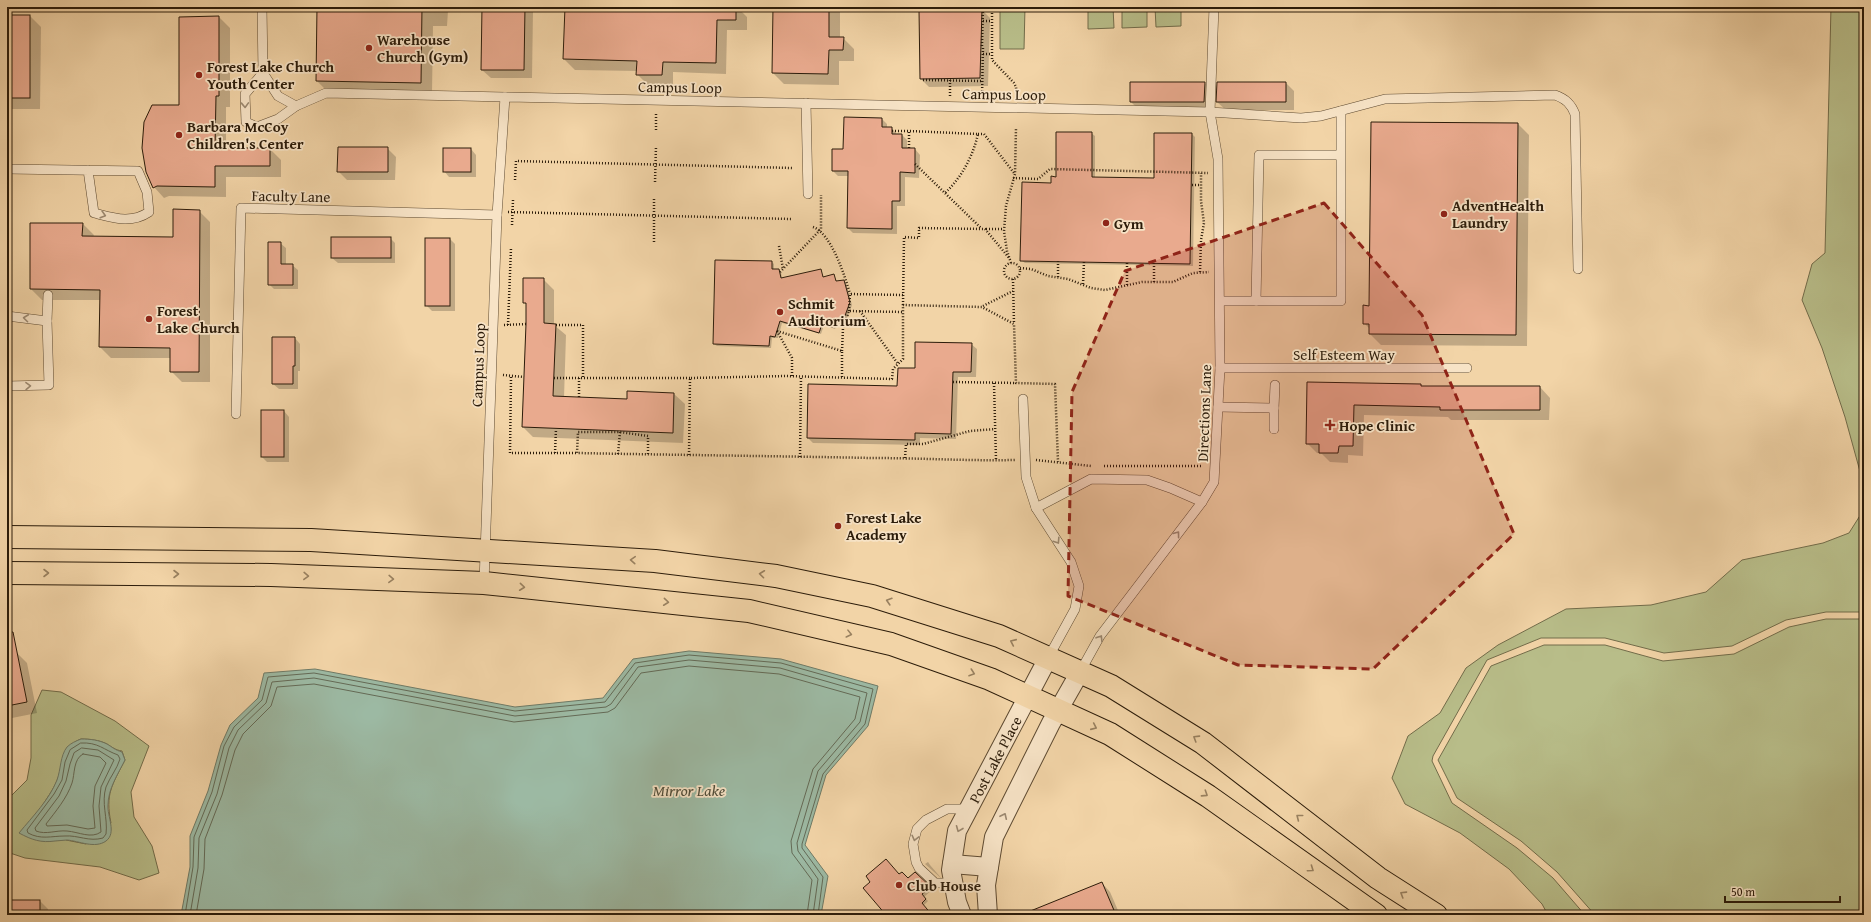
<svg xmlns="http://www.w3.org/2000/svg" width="1871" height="922" viewBox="0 0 1871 922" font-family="'Gentium Book Plus',serif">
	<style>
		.green { fill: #b8bd89; stroke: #726c4a; fill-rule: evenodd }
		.water { fill: #9cb9a3; stroke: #6f7a66 }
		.shadow { fill: #0003 }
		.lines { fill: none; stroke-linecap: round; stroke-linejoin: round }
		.shore { stroke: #646a56; stroke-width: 1 }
		.building { fill: #e9aa8e; stroke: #2c1c0a }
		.service-casing { stroke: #5e4a31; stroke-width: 10 }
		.minor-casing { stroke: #5e4a31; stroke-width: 20 }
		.primary-casing { stroke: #2c1c0a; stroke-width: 24 }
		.path { stroke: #2c1c0a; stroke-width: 2.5; stroke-dasharray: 1 2; stroke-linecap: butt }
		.service { stroke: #f7e3c6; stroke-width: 9 }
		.minor { stroke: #f7e3c6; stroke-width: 18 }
		.primary { stroke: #f2d4a7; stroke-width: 22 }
		.oneway { stroke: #9c8971 }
		.oneway2 { stroke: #998160 }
		.marked { fill: #8f2418; fill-opacity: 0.2; stroke: #8f2418; stroke-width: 3; stroke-dasharray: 8 5; stroke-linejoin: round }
		.poi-dot { fill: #8f2418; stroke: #f7e3c6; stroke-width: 1.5 }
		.labels { text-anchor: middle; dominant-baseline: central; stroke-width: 3.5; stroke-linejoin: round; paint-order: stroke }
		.poi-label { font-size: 15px; font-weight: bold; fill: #2c1c0a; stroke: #f7e3c6; text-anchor: start }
		.street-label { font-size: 15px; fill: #2c1c0a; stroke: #f7e3c6 }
		.water-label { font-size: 16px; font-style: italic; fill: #4e4b38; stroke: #f7e3c6 }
	</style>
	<rect width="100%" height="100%" fill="#f2d4a7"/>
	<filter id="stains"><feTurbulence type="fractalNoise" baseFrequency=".005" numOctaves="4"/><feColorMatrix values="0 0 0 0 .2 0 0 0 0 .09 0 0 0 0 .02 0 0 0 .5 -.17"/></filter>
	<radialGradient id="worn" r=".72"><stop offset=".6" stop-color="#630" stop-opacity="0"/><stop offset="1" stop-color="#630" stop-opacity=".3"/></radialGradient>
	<g class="green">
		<polygon points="1000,7 1025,7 1024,49 1000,49"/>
		<polygon points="1088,7 1113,7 1114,28 1088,29"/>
		<polygon points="1122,7 1147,7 1147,27 1122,28"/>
		<polygon points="1155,7 1181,7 1181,26 1156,27"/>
		<polygon points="1831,7 1864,7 1864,612 1826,612 1786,620 1732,646 1664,653 1605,638 1541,638 1487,660 1433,756 1432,761 1452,803 1517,848 1553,878 1585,915 1548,915 1542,904 1509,869 1460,833 1405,804 1392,778 1408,736 1440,713 1466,668 1498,645 1566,609 1651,605 1706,592 1742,560 1823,543 1849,533 1861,514 1861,475 1845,417 1822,348 1802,300 1812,264 1825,253"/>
		<polygon points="1826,619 1864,619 1864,915 1595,915 1557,872 1521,841 1457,798 1438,760 1491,666 1544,645 1605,645 1663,661 1734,654 1789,627"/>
		<path d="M42,690L61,692L115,721L149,746L131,792L134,817L152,846L159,873L139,880L100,867L25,858L7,852V800L27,780L31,758V715ZM81,739C90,739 99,740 107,744C112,747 115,750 122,751L125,760C112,785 105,794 111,823L86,844L66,840L44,803C49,795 55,787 58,778C63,763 64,745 81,739Z"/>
	</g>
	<g class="water">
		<polygon points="689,651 781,659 878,686 868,726 826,775 805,845 828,876 821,915 181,915 190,867 190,836 208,791 221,745 230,725 258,698 264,673 315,669 515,707 603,698 633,659"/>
		<path d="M81,739C90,739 99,740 107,744C112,747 115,750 122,752L125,760C118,774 108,789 108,805C107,816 117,833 106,841C95,849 79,841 67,840C63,840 59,841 55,841C41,843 32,840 19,833C33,816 49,800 57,780C61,769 60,756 67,747C71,743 76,741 81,739Z"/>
	</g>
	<g class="shadow">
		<polygon points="318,7 443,7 448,11 447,26 433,26 432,93 328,92 317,81"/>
		<polygon points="483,7 528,7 533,11 532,78 491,78 482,70"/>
		<polygon points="566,7 737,7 747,17 747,30 727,30 726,74 673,72 673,86 648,85 637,74 638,71 575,70 564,59"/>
		<polygon points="774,7 840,7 840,38 843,38 854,49 854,61 839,61 839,85 784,84 773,73"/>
		<polygon points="982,10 990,18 988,86 929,87 921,79"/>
		<polygon points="7,16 30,16 41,27 40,109 7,109"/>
		<polygon points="219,17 230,28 230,107 226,107 226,149 270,149 281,160 281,177 226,177 226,197 169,196 164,198 154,187 180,106"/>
		<polygon points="1205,83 1213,92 1212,110 1139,110 1131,102"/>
		<polygon points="1286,83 1294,91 1294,110 1226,110 1217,102"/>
		<polygon points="882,119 887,124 887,128 892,128 897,135 902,135 907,140 907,149 915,149 920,155 919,178 905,177 905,206 897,206 897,234 853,233 848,228 848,176 838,176 833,171 844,150"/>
		<polygon points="1518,124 1529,135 1527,346 1381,345 1370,334 1370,329 1364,323"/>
		<polygon points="1091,133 1095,136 1095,178 1155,179 1155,134 1192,134 1195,137 1193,266 1025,263 1021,260 1052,184"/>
		<polygon points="387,148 396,157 395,180 347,180 338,171"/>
		<polygon points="471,149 476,155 476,177 449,177 444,171"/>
		<polygon points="199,211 210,222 210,382 182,382 171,371 171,358 111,358 100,347 100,300 42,300 31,289 83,224 94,235 93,237 174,238"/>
		<polygon points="390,238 395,243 395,263 338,263 332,258"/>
		<polygon points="450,239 455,244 455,311 432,311 426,305"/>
		<polygon points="280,243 286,248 286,265 292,265 298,270 298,289 274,289 269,284"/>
		<polygon points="772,262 774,264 774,270 779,270 781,272 782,279 820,270 824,278 834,275 837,282 844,281 846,283 852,305 845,325 838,323 835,329 824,325 821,334 782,323 778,338 772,338 771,348 717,346 714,344"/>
		<polygon points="543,279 554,290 554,325 566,335 564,398 628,400 628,392 674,394 685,404 683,443 533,437 523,427 527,305 524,302"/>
		<polygon points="295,338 300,344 300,371 298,371 298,389 279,389 273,384"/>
		<polygon points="971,344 977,349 976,377 958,377 956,439 920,438 920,445 813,443 808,438 898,387 916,369"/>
		<polygon points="1308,383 1421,385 1423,387 1540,387 1550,398 1549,420 1451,420 1448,417 1364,415 1363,456 1348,455 1348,463 1330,462 1322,454 1317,453 1307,443"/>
		<polygon points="284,411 289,417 289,462 267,462 262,457"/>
		<polygon points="16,652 27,663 37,713 7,719 7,654"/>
		<polygon points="928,862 930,865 942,879 925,864"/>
		<polygon points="915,874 932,890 924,897 928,901 923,906 931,915 888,915 900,875 908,879"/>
		<polygon points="1102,883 1110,892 1120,915 1024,915"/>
		<polygon points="7,901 40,901 48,909 48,915 7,915"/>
	</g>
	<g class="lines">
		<g class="shore">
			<path d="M81,743C98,742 104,750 118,755L120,759C117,769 110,777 106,787C101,803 108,818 106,834L103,838C89,842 78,835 65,836C51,836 41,840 28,833L27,830L54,794L62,780L65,762L70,750Z"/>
			<path d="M82,748L98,750L114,760L101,787L99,806L101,832C91,839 79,832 67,831C56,830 46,835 36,831L35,828L59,796L66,781L70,764L74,753Z"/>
			<path d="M83,754L100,757L106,763L95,786L93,806L95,828L88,829L67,825L47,826L46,824C56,811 67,798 72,783C75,774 73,759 83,754Z"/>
			<polyline points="185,915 193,867 194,837 212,792 224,746 234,727 262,700 268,677 314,673 515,711 605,702 635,663 689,655 781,663 873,689 865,724 823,774 802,844 802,848 823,877 818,915"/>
			<polyline points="190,915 198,868 199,838 217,794 229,748 238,730 266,703 272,682 314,678 515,716 606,707 611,704 638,667 689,660 780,668 867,693 860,722 818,771 797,843 798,851 818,879 813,915"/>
			<polyline points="196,915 204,869 205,839 222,795 235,750 243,734 271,706 277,687 314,684 514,722 608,712 615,708 641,673 689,666 779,674 860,697 855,719 813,769 791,841 792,853 812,880 807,915"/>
		</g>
	</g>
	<g class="building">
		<polygon points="317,7 422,7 421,83 316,81"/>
		<polygon points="482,7 525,7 524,70 481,70"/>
		<polygon points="565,7 736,7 736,20 717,20 716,63 663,62 662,75 636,75 637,61 563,59"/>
		<polygon points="773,7 829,7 829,37 844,37 843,50 829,50 828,74 772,73"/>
		<polygon points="982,9 980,78 920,79 919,10"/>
		<rect x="7" y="15" width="23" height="83"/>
		<polygon points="219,16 219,96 216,96 215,148 270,148 270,166 215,166 215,187 157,186 153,188 146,172 142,148 144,122 152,105 179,105 179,17"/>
		<polygon points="1130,82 1205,82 1204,102 1130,102"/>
		<polygon points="1217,82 1286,82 1286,102 1216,102"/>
		<polygon points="844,117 882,118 882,127 892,127 892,134 902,134 902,148 915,148 915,173 900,172 900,201 892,201 892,229 847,228 848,171 832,171 832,149 843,149"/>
		<polygon points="1371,122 1518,123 1516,335 1369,334 1369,324 1363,324 1363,305 1369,306"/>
		<polygon points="1056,132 1092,132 1092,177 1154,178 1154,133 1192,133 1190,264 1020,261 1022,182 1051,183 1051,176 1056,177"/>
		<polygon points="338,147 388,147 388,172 337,172"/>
		<rect x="443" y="148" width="28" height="24"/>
		<polygon points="173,209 200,210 199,372 170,372 170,348 99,347 100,290 30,289 30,223 83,223 82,236 173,237"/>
		<rect x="331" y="237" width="60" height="21"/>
		<rect x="425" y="238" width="25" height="68"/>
		<polygon points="268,242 281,242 281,264 293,264 293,285 268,285"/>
		<polygon points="715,260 772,261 772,269 779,269 781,278 821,269 823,277 834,274 836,281 844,280 850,302 842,324 835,321 833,327 822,324 819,333 780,321 775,337 770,336 769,346 713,344"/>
		<polygon points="523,278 544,278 544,323 556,324 553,396 627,399 627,391 674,393 673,433 522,427 526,324 526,303 523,303"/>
		<polygon points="272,337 295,337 295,366 293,366 293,384 272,384"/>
		<polygon points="915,342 972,343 971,372 953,372 951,434 915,433 915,440 807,438 808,384 897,386 898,368 915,368"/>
		<polygon points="1307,382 1421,384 1421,386 1540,386 1540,410 1440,410 1440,407 1354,405 1353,446 1339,446 1338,453 1319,453 1319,444 1306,444"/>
		<rect x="261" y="410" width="23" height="47"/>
		<polygon points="7,632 13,632 27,702 7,706"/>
		<polygon points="886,859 899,874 902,872 908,878 915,872 931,887 922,894 926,899 922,903 932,915 886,915 863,888 870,882 866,876"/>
		<polygon points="1102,882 1116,915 1023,915 1023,914"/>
		<rect x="7" y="900" width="33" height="15"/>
	</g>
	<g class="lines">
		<defs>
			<g id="service">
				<polyline points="262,7 263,73 278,96 296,106"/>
				<polyline points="263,73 245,94 246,122 257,127 278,119 296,106 326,93 505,97"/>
				<polyline points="806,103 808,194"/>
				<path d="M7,169L138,171L147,192L149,212C131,224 114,218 94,213L88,170"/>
				<polyline points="1220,301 1341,301 1341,111"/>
				<polyline points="1256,301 1259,155 1340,155"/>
				<polyline points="7,316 47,321 48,295"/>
				<polyline points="1220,368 1467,368"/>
				<polyline points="7,386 49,385 47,321"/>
				<polyline points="1023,399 1026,477 1036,508 1071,562 1079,586 1075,609 1048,658"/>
				<polyline points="1218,407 1274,408 1275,385"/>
				<polyline points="1274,408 1274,429"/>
				<polyline points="236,414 241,208 497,215"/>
				<polyline points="1036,508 1091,479 1147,480 1170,488 1202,502"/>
				<path d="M484,583L497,215L505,97L1210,112L1301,118L1321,116L1385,99L1555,95C1566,99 1571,104 1575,114L1578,269"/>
				<polyline points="1080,672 1100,636 1202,502 1214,482 1220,368 1218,159 1210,112 1214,7"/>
				<polyline points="953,883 935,883 919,868 916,862 913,844 917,829 926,820 947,809 968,809"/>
			</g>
			<g id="minor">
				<polyline points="952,864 989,867"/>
				<path id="s1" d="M962,915L957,902L951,870L957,831L1048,658"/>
				<polyline points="988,915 986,885 994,837 1051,723 1080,672"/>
			</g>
			<g id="primary">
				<polyline points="7,537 311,540 655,561 776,576 872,596 999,636 1111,686 1203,743 1378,878 1436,915"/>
				<polyline points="7,573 271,575 484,583 749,611 891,644 990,679 1110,734 1208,796 1376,915"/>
			</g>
		</defs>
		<use href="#service" class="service-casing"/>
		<use href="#minor" class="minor-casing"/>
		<use href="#primary" class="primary-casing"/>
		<g class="path">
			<polyline points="992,7 992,60 1014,83 1016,87 1017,97"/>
			<polyline points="949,9 949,7"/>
			<polyline points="983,21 992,21"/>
			<polyline points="982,46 983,7"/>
			<polyline points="983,54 991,54"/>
			<polyline points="923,80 982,81"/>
			<polyline points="950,96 950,80"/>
			<polyline points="982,97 983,46"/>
			<polyline points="656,130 656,112"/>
			<polyline points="892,131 909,131"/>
			<polyline points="978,134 984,134 1014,173"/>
			<path d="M909,148V131L978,134C973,156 962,177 945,193"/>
			<polyline points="915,164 981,228"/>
			<polyline points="1013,178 1038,179 1050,169 1208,173"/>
			<polyline points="515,180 516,161 792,168"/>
			<polyline points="655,182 656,146"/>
			<polyline points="1192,185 1201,185"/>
			<polyline points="508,212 791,219"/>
			<polyline points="512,225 513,200"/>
			<path d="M813,227C831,233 845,276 850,294"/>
			<polyline points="986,229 1004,229"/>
			<polyline points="654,242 654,197"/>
			<polyline points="779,246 783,269"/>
			<polyline points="1058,261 1058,278"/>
			<polyline points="1011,263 1007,251 1004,231 1006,206 1015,174 1016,128"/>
			<polyline points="1127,263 1127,285"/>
			<circle cx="1012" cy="271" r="8"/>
			<polyline points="1020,268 1031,269 1048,276 1068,279 1091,288 1105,290 1142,282 1173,282 1193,273 1209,272"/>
			<polyline points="780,272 821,229 821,195"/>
			<polyline points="1200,272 1201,240 1204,223 1201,201 1201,173"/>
			<polyline points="1013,279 1014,324"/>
			<polyline points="1154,282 1154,263"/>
			<polyline points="1083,284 1084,262"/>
			<polyline points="903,305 904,237 919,238 919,228 985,229 1010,259"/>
			<polyline points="983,306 1013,291"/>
			<polyline points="849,311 850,294 903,295"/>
			<polyline points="860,311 898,364"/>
			<polyline points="504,325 526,324"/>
			<polyline points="508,325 511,248"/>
			<polyline points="556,325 583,325 583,378"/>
			<polyline points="777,331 842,351 842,377"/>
			<polyline points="777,331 792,358 792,376"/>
			<polyline points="842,351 843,328 849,311 903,312"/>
			<polyline points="503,375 524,377"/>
			<polyline points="511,377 510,453 577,453"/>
			<polyline points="554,378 690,378"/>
			<polyline points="579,378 579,397"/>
			<polyline points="953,382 1016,383"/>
			<polyline points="994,383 996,460"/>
			<polyline points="555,453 556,429"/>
			<polyline points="618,454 620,432"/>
			<path d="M648,454V436L620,432H578L577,453C676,455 774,456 872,458C920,458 967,461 1015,460"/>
			<polyline points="689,455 690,378 785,376 892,379 893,369 903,359 903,305 982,307 1014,324 1016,383 1055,384 1058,462"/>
			<polyline points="800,457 801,376"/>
			<polyline points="905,458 906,444 923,444 970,431 995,429"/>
			<polyline points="1036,460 1091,466"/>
			<polyline points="1104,466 1203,466"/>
		</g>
		<use href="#service" class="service"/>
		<use href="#minor" class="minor"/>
		<use href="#primary" class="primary"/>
	</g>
	<defs><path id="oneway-chevron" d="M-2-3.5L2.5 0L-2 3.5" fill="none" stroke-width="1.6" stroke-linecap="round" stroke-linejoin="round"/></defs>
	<g class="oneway">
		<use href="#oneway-chevron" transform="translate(245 105) rotate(88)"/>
		<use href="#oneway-chevron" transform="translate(103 215) rotate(16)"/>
		<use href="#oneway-chevron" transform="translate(26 318) rotate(-173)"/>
		<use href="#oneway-chevron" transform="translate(28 386) rotate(-1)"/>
		<use href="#oneway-chevron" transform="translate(1177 534) rotate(-53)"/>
		<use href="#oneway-chevron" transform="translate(1057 541) rotate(57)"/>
		<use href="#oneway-chevron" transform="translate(1100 638) rotate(-58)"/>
		<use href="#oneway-chevron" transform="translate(1004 816) rotate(-65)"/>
		<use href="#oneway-chevron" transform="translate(959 829) rotate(112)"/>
		<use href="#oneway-chevron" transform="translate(915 838) rotate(104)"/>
	</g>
	<g class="oneway2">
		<use href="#oneway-chevron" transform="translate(633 560) rotate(-176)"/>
		<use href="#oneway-chevron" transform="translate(46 573)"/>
		<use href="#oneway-chevron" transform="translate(176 574)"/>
		<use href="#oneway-chevron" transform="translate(762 574) rotate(-173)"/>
		<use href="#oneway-chevron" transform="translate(306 576) rotate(2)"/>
		<use href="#oneway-chevron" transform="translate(391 579) rotate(2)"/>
		<use href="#oneway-chevron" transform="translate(522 587) rotate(6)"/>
		<use href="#oneway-chevron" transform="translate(889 601) rotate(-163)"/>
		<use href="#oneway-chevron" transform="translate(666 602) rotate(6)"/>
		<use href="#oneway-chevron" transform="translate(849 634) rotate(14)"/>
		<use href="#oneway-chevron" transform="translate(1013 642) rotate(-156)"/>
		<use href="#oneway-chevron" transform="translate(972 673) rotate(19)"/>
		<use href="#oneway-chevron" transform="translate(1094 727) rotate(24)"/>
		<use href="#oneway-chevron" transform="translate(1196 738) rotate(-148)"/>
		<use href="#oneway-chevron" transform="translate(1205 794) rotate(33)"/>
		<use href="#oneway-chevron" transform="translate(1299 817) rotate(-142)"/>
		<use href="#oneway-chevron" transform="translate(1311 869) rotate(35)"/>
		<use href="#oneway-chevron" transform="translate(1403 894) rotate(-148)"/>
	</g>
	<path class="marked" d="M1324,203L1422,315L1514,534L1373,669L1238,665L1068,596L1072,392L1125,271Z"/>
	<g class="poi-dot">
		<circle cx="369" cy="48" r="4"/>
		<circle cx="199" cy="75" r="4"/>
		<circle cx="179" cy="135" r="4"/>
		<circle cx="1444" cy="214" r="4"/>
		<circle cx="1106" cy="223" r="4"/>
		<circle cx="780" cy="312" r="4"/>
		<circle cx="149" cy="319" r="4"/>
		<path d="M1328 419h4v4h4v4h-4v4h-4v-4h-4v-4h4z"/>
		<circle cx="838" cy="526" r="4"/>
		<circle cx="899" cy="885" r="4"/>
	</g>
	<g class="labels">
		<g class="poi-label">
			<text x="377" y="39">Warehouse<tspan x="377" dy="17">Church (Gym)</tspan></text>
			<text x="207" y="66">Forest Lake Church<tspan x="207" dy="17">Youth Center</tspan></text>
			<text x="187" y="126">Barbara McCoy<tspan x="187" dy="17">Children's Center</tspan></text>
			<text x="1452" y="205">AdventHealth<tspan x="1452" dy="17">Laundry</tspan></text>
			<text x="1114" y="223">Gym</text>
			<text x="788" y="303">Schmit<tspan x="788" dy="17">Auditorium</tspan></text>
			<text x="157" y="310">Forest<tspan x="157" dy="17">Lake Church</tspan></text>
			<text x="1339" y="425">Hope Clinic</text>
			<text x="846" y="517">Forest Lake<tspan x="846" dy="17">Academy</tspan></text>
			<text x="907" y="885">Club House</text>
		</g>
		<g class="street-label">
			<text transform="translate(680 87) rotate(1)">Campus Loop</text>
			<text transform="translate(1004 94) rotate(1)">Campus Loop</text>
			<text transform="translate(291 196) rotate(1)">Faculty Lane</text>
			<text x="1344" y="354">Self Esteem Way</text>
			<text transform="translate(478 365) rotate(-88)">Campus Loop</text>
			<text transform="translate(1204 413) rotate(-88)">Directions Lane</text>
			<text stroke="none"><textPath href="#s1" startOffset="167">Post Lake Place</textPath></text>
		</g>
		<g class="water-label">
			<text x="689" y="790">Mirror Lake</text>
		</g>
	</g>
	<rect width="1871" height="922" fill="none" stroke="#f2d4a7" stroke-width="24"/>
	<rect x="8" y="8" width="1855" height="906" fill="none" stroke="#2c1c0a" stroke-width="2"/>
	<rect x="12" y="12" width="1847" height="898" fill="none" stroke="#2c1c0a"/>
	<path d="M1725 896v6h115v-6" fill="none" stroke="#2c1c0a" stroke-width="2"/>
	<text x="1731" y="896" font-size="12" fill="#2c1c0a" stroke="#f7e3c6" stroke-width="3" paint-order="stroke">50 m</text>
	<rect width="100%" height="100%" filter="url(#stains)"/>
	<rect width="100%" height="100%" fill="url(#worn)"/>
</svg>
